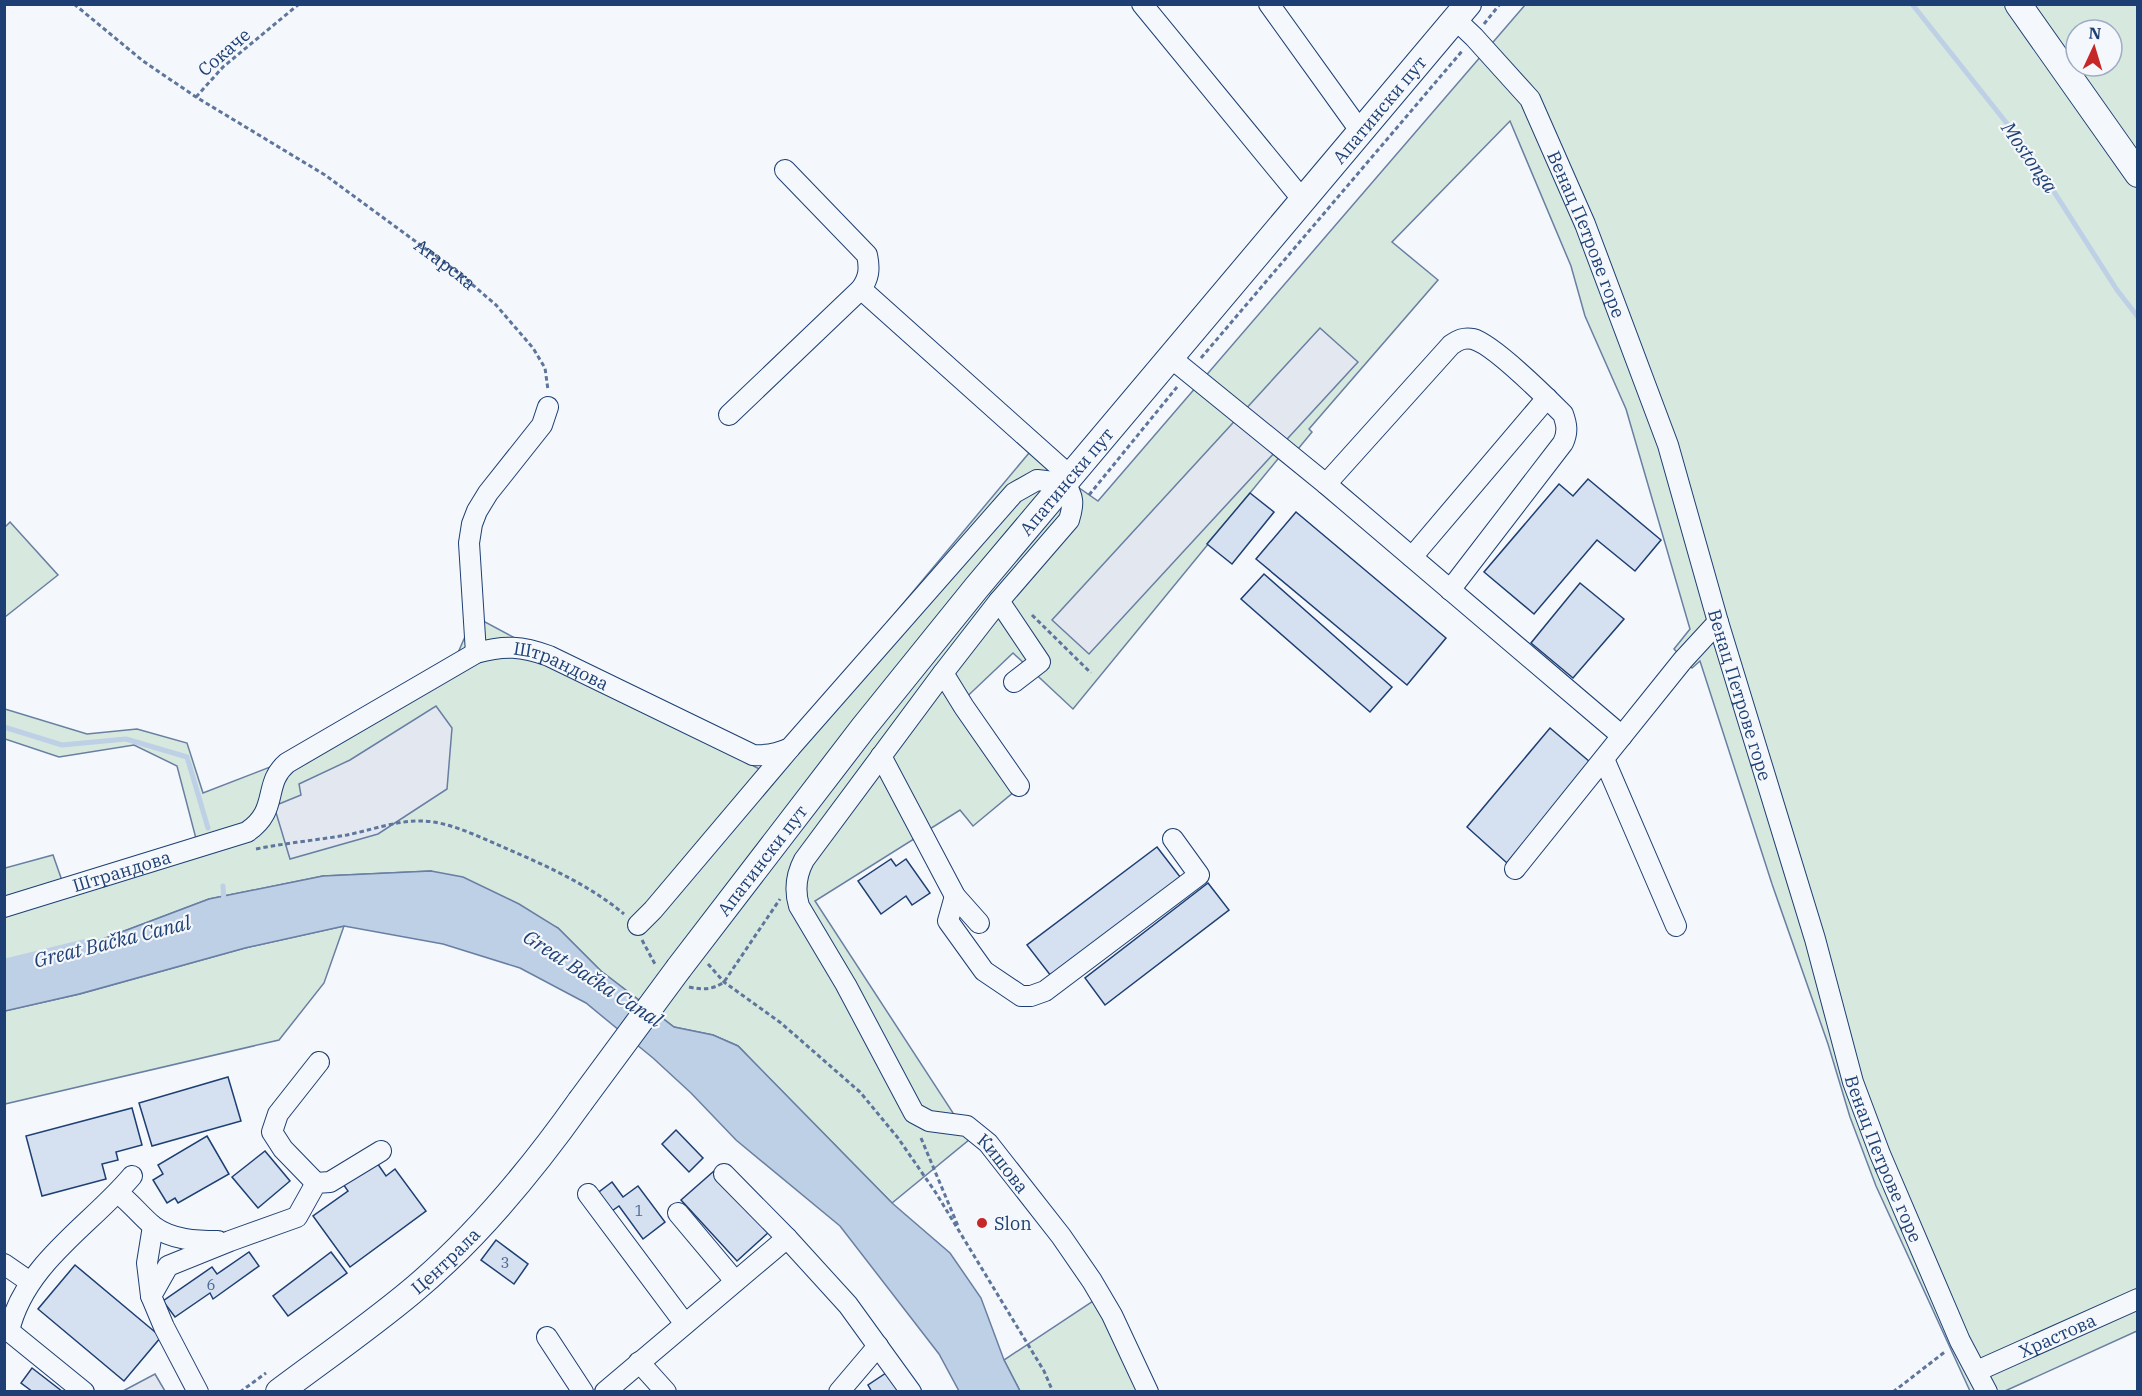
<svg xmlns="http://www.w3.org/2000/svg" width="2142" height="1396" viewBox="0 0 2142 1396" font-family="'IBM Plex Serif',serif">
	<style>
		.green { fill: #d7e8df; stroke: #687fa3; stroke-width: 1.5; fill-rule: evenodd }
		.parking { fill: #e3e8f0; stroke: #687fa3; stroke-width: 1.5 }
		.water { fill: #bed0e5; stroke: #687fa3; stroke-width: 1.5 }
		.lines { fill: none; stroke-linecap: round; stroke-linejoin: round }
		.stream { stroke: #bed0e5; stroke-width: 5 }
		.canal { stroke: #bed0e5; stroke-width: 18 }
		.building { fill: #d5e0f0; stroke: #1d3f73; stroke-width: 1.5 }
		.minor-casing { stroke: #1d3f73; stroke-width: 22 }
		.major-casing { stroke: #1d3f73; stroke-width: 28 }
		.path { stroke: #5e769c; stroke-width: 3; stroke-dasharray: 4.5 3; stroke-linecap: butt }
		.minor { stroke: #f4f7fb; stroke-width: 20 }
		.major { stroke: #f4f7fb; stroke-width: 26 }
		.major-bridge-casing { stroke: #1d3f73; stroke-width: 28; stroke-linecap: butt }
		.major-bridge { stroke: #f4f7fb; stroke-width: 26 }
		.poi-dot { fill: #c62828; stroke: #f4f7fb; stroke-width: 2 }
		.labels { text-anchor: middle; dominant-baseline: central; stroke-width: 4.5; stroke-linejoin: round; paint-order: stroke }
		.number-label { font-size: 15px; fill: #4b6792 }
		.street-label { font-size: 18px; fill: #1d3f73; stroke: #f4f7fb }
		.poi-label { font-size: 18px; fill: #1d3f73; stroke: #f4f7fb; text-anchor: start }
		.water-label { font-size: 20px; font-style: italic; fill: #1d3f73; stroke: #f4f7fb }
	</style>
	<rect width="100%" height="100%" fill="#f4f7fb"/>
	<g class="green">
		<path d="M1525,5H2137V1331L2005,1391H1970L1876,1186L1850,1117L1828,1044L1772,884L1700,661L1692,668L1674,649L1690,629L1626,409L1585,316L1571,266L1510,121L1392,242L1438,280L1309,429L1312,432L1298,449L1291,443L1073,709L1013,653L956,707L1015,791L973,826L960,810L815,901L970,1139L892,1203L738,1046L713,1035L674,1027L601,971L558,928L431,871L323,876L209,899L66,953L5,969V868L53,855L66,892L199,850L177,766L134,745L59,757L5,739V709L87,734L137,729L187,743L203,793L327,745L457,655L474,616L763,771L1029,453L1098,501ZM2076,30H2112V66H2076Z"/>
		<polygon points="10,522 58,575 5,617 5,527"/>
		<polygon points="344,926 324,983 279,1040 5,1104 4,1011 80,994 245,948"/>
		<polygon points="1093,1301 1129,1364 1140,1391 1020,1391 1004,1360"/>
	</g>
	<g class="parking">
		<polygon points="1320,328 1358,362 1089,654 1052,620"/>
		<polygon points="436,706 452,728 447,789 378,834 290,859 274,806 301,795 299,784 350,760"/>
		<polygon points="155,1374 165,1391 123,1391"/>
	</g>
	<polygon class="water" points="431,871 463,877 519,904 558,928 601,971 674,1027 713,1035 738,1046 892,1203 950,1253 981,1298 1004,1360 1020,1391 959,1391 939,1354 840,1226 736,1140 691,1093 653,1058 586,1003 520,968 443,944 344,926 245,948 79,994 5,1011 5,969 66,953 209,899 323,876"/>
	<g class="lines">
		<g class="stream">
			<polyline points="1912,4 2024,145 2117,290 2138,317"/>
			<polyline points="4,727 62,745 126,739 187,757 208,828"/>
			<polyline points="223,886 224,903"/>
		</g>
		<polyline class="canal" points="4,968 90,947"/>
	</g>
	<g class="building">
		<polygon points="1588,479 1661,540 1635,571 1597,540 1534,614 1484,572 1559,484 1573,496"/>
		<polygon points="1250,493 1274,512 1232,564 1207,544"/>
		<polygon points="1296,512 1446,638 1407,685 1256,559"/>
		<polygon points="1264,574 1392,687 1370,712 1241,599"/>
		<polygon points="1580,583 1624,619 1573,678 1531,643"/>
		<polygon points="1550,728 1590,762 1507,863 1467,827"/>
		<polygon points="1157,847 1181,878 1051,976 1027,945"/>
		<polygon points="891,859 896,866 906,859 930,893 912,905 906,896 881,914 858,881"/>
		<polygon points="1208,883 1229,910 1105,1005 1085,978"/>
		<polygon points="228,1077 241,1121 152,1146 139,1103"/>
		<polygon points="132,1108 142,1145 116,1152 118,1160 102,1164 106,1179 42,1196 26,1136"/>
		<polygon points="676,1130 703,1158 689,1172 662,1144"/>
		<polygon points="207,1136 229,1174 178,1203 175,1198 167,1203 153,1180 163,1174 158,1165"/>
		<polygon points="265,1151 290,1181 258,1208 232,1177"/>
		<polygon points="375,1160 386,1176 395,1169 426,1211 350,1267 313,1216 348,1191 343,1184"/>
		<polygon points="714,1171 769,1232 737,1261 681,1200"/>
		<polygon points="612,1182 623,1197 638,1186 665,1222 643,1239 619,1206 609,1213 595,1195"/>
		<polygon points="496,1240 528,1264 514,1284 481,1260"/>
		<polygon points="249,1252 259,1266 213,1299 210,1293 175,1317 163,1301 212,1267 217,1274"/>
		<polygon points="331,1252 347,1273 288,1316 273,1296"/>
		<polygon points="75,1265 161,1337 124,1381 38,1309"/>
		<polygon points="32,1368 63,1392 33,1392 21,1383"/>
		<polygon points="889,1371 901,1392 872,1392 868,1385"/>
	</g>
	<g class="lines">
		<defs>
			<g id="minor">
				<polyline points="1142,4 1302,199"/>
				<polyline points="1269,4 1361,132"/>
				<path id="s2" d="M1456,20L1474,37L1530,99L1585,224L1668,445L1718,622L1815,939L1853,1082L1880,1154L1960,1341L1987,1392"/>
				<polyline points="861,289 1070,476"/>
				<polyline points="1171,358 1326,484 1622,736"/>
				<path d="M729,415L861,289C869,278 870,269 867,255L785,170"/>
				<path d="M1326,484L1451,345C1458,340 1464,337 1473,339C1493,344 1546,397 1563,414C1567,425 1568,432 1563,443L1450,590"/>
				<polyline points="1412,557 1547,398"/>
				<polyline points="999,601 1040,662 1014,682"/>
				<polyline points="476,653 469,543 472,524 477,511 488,493 542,425 548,407"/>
				<polyline points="943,673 964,707 1019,786"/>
				<polyline points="881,756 955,896 979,923"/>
				<polyline points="1604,759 1676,926"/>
				<polyline points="1515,869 1683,660 1718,622"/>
				<polyline points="955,896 948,921 984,971 1021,996 1031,996 1045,991 1199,875 1173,839"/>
				<path id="s3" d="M4,907L247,832C280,810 262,784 287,763L476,653C504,645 522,646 549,656L753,755C767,756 777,754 790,748L1014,493L1037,480L1064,483C1074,496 1074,504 1069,520L999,601L943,673L804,860C796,875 794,889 799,906L846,985L914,1113L929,1121L967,1126L988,1143L1061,1236L1092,1281L1112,1315L1148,1392"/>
				<polyline points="638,925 653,910 790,748"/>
				<polyline points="724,1174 787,1238 848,1305 911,1392"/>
				<polyline points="316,1183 283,1149 272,1132 278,1114 319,1062"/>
				<path d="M118,1193C131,1203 141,1216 153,1226C172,1240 196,1241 218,1241"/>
				<polyline points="588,1194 685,1324"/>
				<polyline points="678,1213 735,1281"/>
				<polyline points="4,1264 30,1282"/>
				<polyline points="151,1296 147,1263 153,1226"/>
				<polyline points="4,1327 84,1392"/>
				<path d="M9,1331C25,1263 90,1226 132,1176"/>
				<polyline points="547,1337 583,1392"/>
				<polyline points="639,1362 666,1392"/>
				<path id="s4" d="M1977,1371L2138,1299"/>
				<polyline points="198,1392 164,1327 151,1296 168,1266 230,1241 297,1217 316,1183 330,1182 381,1151"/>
				<polyline points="605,1392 787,1238"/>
				<polyline points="839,1392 878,1346"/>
			</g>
			<g id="major">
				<polyline points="2018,4 2138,174"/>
				<path id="s5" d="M679,968L864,727L977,587L1468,4"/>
				<path id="s6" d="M279,1392C323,1359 369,1327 411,1292C476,1238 531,1171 580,1102"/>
			</g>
		</defs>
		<use href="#minor" class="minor-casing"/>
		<use href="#major" class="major-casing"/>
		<g class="path">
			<path id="s1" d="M74,4L143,61L196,97L325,175L460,274L496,305L533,348L545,368L548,390"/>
			<polyline points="1484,24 1500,4"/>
			<polyline points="196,97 223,67 299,4"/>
			<polyline points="1201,358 1463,50"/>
			<polyline points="1089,495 1177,387"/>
			<polyline points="1032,615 1091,673"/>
			<path d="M256,849C286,843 317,840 347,835C371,830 398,820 423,821C448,822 473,834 496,844C540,863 587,883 624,914"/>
			<polyline points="642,940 656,966"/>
			<polyline points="708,964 724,982 781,1023 860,1092 898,1138 936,1193 1044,1371 1053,1392"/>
			<path d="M689,987C703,990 712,990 724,982L780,899"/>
			<polyline points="921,1138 958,1226"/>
			<polyline points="240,1392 266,1373"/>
			<polyline points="1893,1392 1946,1351"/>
		</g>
		<use href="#minor" class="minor"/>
		<use href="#major" class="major"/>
		<defs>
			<polyline id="major-bridge" points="580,1102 679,968"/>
		</defs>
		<use href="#major-bridge" class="major-bridge-casing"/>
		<use href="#major-bridge" class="major-bridge"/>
	</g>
	<circle class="poi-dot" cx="982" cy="1223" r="6"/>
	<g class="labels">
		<g class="number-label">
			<text x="639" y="1210">1</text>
			<text x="505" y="1262">3</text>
			<text x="211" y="1284">6</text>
		</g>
		<g class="street-label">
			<text transform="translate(224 52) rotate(-41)">Сокаче</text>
			<text stroke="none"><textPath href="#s5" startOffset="1108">Апатински пут</textPath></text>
			<text stroke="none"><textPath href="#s2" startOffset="255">Венац Петрове горе</textPath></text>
			<text stroke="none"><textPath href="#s1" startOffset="454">Атарска</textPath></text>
			<text stroke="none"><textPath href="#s5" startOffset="622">Апатински пут</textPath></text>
			<text stroke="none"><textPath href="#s3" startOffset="644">Штрандова</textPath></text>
			<text stroke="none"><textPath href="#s2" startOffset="741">Венац Петрове горе</textPath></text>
			<text stroke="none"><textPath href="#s5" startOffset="136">Апатински пут</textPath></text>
			<text stroke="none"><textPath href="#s3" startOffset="123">Штрандова</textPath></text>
			<text stroke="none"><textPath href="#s2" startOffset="1227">Венац Петрове горе</textPath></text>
			<text stroke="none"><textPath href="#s3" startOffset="2150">Кишова</textPath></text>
			<text stroke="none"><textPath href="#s6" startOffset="212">Централа</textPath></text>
			<text stroke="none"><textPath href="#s4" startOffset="88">Храстова</textPath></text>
		</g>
		<g class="poi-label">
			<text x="994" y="1223">Slon</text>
		</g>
		<g class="water-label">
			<text transform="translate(2030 157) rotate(55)">Mostonga</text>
			<text transform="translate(112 941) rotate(-14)">Great Bačka Canal</text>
			<text transform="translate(593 978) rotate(33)">Great Bačka Canal</text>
		</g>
	</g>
	<rect width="2142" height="1396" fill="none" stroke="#1d3f73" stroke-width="12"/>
	<g transform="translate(2094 48) rotate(4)"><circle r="28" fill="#f4f7fb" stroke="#9eadc5" stroke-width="1.5"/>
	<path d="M0-4.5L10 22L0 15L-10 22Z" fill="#c62828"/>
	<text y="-9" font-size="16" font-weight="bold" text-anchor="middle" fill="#1d3f73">N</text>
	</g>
</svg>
